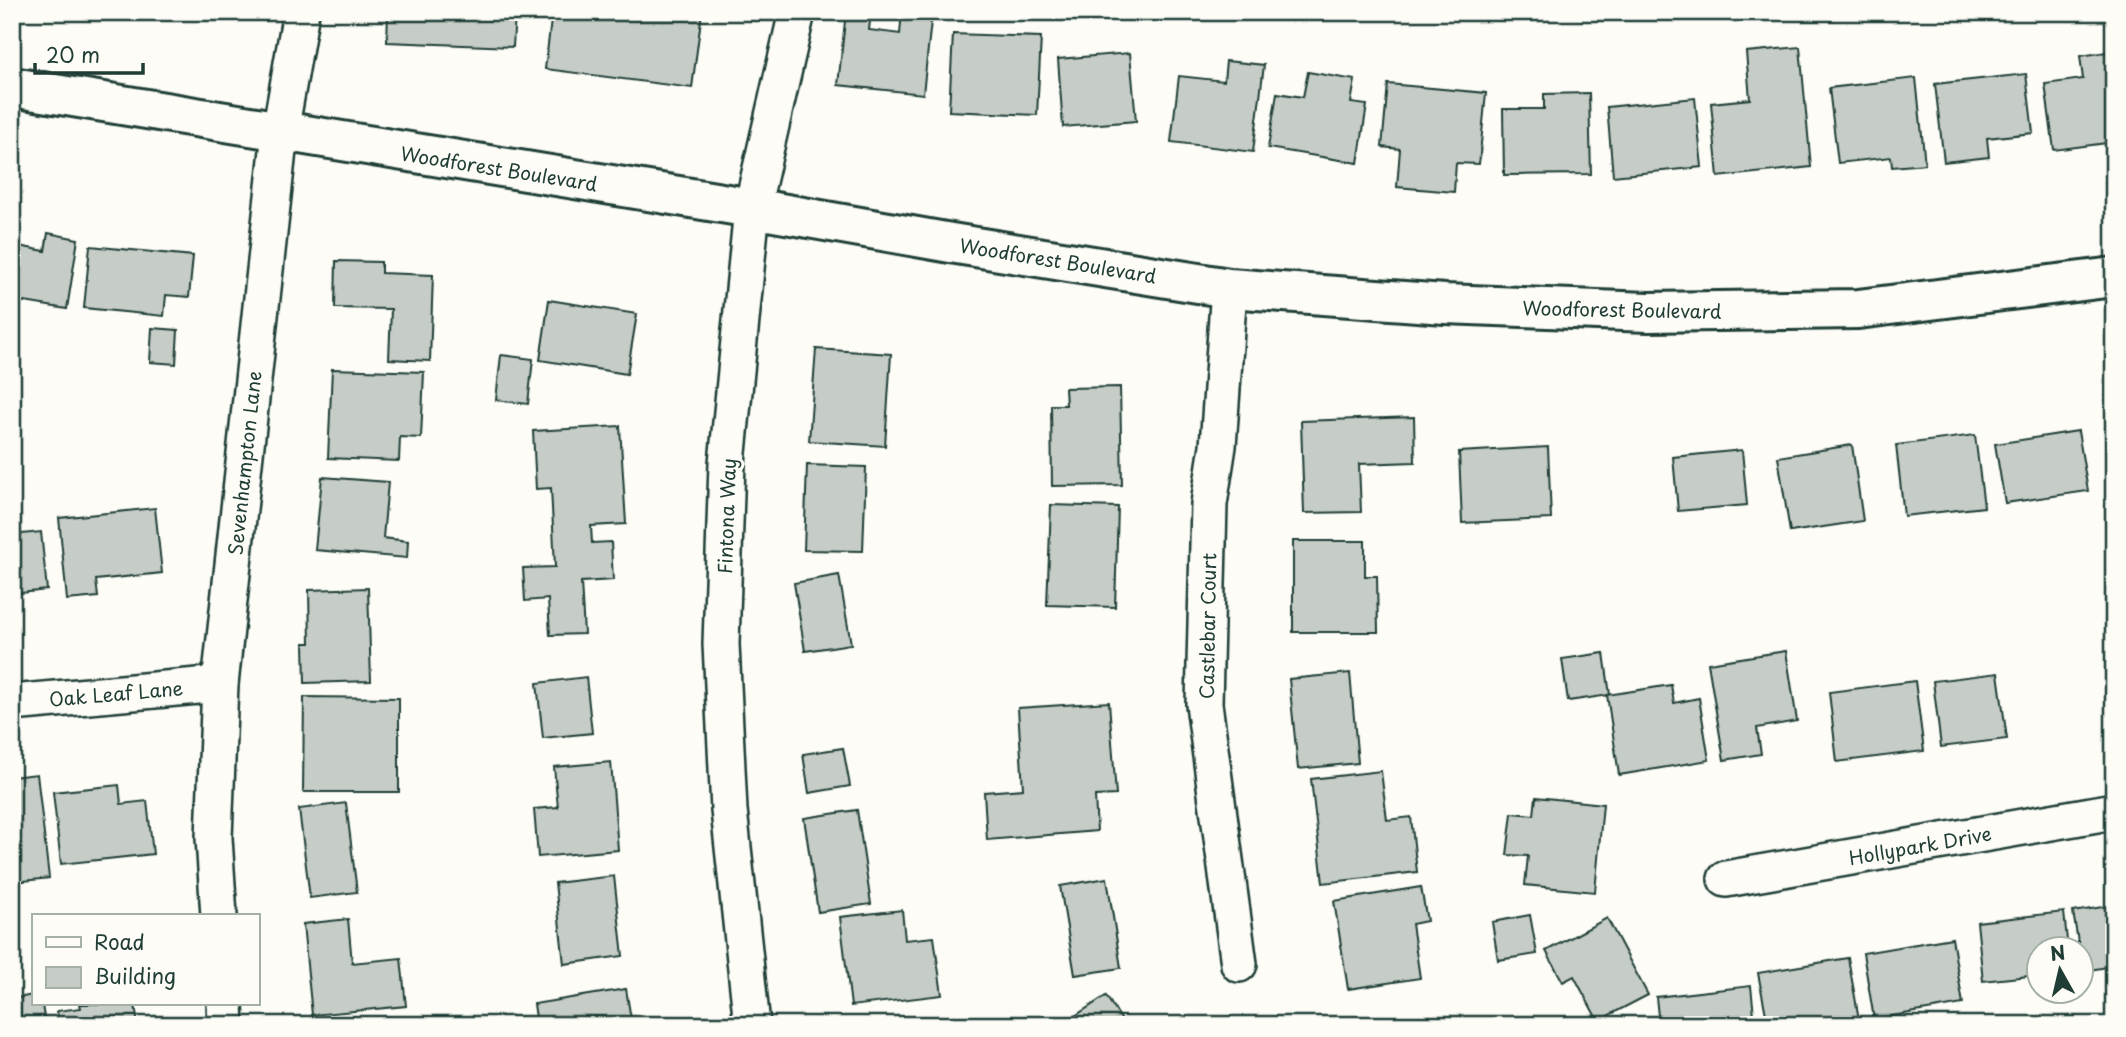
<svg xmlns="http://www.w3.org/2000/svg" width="2126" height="1037" viewBox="0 0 2126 1037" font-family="'Playpen Sans',sans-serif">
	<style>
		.building { fill: #c6cdc7; stroke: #1f3d34; stroke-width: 2 }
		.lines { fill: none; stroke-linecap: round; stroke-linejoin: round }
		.street-casing { stroke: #1f3d34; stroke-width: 40 }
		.secondary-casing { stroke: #1f3d34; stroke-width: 44 }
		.street { stroke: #fdfcf7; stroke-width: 35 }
		.secondary { stroke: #fdfcf7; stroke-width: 38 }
		.labels { text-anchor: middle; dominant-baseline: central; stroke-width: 6; stroke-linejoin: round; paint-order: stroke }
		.street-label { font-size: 19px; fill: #1f3d34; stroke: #fdfcf7 }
	</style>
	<rect width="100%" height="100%" fill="#fdfcf7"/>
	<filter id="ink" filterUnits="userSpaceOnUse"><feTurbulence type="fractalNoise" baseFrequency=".0143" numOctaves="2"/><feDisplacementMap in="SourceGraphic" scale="14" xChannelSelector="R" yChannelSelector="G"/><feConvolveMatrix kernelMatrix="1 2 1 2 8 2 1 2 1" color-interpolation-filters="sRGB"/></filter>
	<g filter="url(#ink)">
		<g class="building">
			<polygon points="388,12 515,12 513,47 387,42"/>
			<polygon points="552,12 702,12 692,88 545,69"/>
			<polygon points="846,12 871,12 869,30 900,34 902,12 932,12 923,94 838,85"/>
			<polygon points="953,34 1041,37 1037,115 949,111"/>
			<polygon points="1800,47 1811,167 1718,177 1711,103 1750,99 1746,52"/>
			<polygon points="2114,51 2114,142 2054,150 2045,84 2083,79 2080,56"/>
			<polygon points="1130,53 1136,121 1063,127 1058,59"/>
			<polygon points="1226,61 1264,65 1253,152 1171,142 1179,76 1224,81"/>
			<polygon points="1308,72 1355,80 1351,103 1367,105 1358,163 1268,148 1277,93 1303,97"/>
			<polygon points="2026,74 2033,133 1987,138 1989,157 1944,162 1935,84"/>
			<polygon points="1916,78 1925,164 1892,167 1891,157 1838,163 1829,88"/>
			<polygon points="1388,84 1486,93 1479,164 1456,163 1454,192 1397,187 1400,149 1382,147"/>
			<polygon points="1589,93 1591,174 1504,175 1503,109 1544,109 1544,94"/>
			<polygon points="1695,98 1702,167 1613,176 1607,107"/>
			<polygon points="12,226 16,227 13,245 45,251 48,233 78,239 67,309 12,300"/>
			<polygon points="90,246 193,256 189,297 166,295 164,316 84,308"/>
			<polygon points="336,261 381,262 381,273 433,275 430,361 389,359 391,309 335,308"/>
			<polygon points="549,300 637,314 627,374 540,360"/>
			<polygon points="152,328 178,330 176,364 150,362"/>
			<polygon points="816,349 891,354 885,446 809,441"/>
			<polygon points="501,355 533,359 528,404 496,400"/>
			<polygon points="332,369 424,372 421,438 400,437 399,461 328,458"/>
			<polygon points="1120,387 1122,485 1052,486 1051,405 1066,405 1065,388"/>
			<polygon points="1414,417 1415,462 1359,464 1361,512 1304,513 1301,421"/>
			<polygon points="620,426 626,524 591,526 592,543 611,542 613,580 581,582 584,634 550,635 548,599 525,601 523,568 555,567 551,488 536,489 533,431"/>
			<polygon points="2114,426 2114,471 2106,428"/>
			<polygon points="2078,431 2088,491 2005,503 1995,444"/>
			<polygon points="1975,435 1984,507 1904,516 1896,445"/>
			<polygon points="1852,445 1863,521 1790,532 1778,457"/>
			<polygon points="1548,447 1551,519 1462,523 1459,452"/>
			<polygon points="1742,450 1747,505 1678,511 1673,457"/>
			<polygon points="807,465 866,467 863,551 804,550"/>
			<polygon points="322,477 388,482 383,538 408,541 407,558 315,550"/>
			<polygon points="1051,505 1118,507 1115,607 1047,605"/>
			<polygon points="155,508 162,573 96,580 98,597 67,600 59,518"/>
			<polygon points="41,532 47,590 12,594 12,535"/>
			<polygon points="1293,541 1365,541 1365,576 1377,576 1378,632 1293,632"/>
			<polygon points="839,575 851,644 805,651 794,583"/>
			<polygon points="368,588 371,681 305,683 304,643 310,643 309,590"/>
			<polygon points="1786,651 1797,721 1757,728 1761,754 1724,760 1708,663"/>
			<polygon points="1604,653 1610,695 1568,701 1562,659"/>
			<polygon points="1350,673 1358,763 1298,769 1289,679"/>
			<polygon points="1998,673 2007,739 1941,747 1933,681"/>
			<polygon points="586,677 592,733 543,738 537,683"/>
			<polygon points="1915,681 1924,751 1837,762 1829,692"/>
			<polygon points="1671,685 1674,703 1699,698 1709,760 1619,775 1607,695"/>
			<polygon points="304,697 399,698 399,792 303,792"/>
			<polygon points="1109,702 1116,795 1095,796 1097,831 987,840 984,792 1023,789 1018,708"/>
			<polygon points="843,748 850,786 809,793 803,754"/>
			<polygon points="611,762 618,850 538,857 534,809 558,807 554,767"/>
			<polygon points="1381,771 1387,820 1411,817 1417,872 1323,883 1311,779"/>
			<polygon points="37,774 49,878 15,882 15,880 12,880 12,777"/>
			<polygon points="119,785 121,804 147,801 153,854 61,864 53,792"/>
			<polygon points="1536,797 1603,804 1595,892 1525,885 1528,856 1507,855 1512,813 1534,815"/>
			<polygon points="346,803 357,892 310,898 299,809"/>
			<polygon points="857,810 871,904 818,912 804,818"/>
			<polygon points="614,876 623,956 564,964 555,883"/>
			<polygon points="1107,878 1121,968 1075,975 1060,886"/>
			<polygon points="1421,887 1427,921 1412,924 1420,978 1348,989 1334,901"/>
			<polygon points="2114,905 2114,966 2083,971 2073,912"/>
			<polygon points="902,910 905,940 934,937 942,995 851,1006 840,917"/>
			<polygon points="2064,912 2068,950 2038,950 2038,975 1983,981 1977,922"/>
			<polygon points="1530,915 1537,954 1498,960 1492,922"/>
			<polygon points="1607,918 1648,995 1598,1021 1574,976 1563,982 1546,951"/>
			<polygon points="348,919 352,963 401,958 406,1006 312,1015 303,924"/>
			<polygon points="1952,938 1963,1004 1874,1019 1863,953"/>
			<polygon points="1848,958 1860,1025 1768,1025 1758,973"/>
			<polygon points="1751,986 1755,1025 1659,1025 1656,997"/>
			<polygon points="626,989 632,1025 537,1025 534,1004"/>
			<polygon points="33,995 33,1004 42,1004 45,1025 12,1025 12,999"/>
			<polygon points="1106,996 1125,1025 1061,1025"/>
			<polygon points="80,1004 135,1004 138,1025 59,1025 57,1011 81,1008"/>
		</g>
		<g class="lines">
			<defs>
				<g id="street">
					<polyline points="1229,288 1218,446 1209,504 1204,704 1239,964"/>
					<polyline points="12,703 220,684"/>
					<polyline points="1726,879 2114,811"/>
					<polyline points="219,916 214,838 220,684 280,132 301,12"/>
					<polyline points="225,1004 226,1025"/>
					<polyline points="752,1025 729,810 721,644 727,463 752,208 797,12"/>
				</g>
				<polyline id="secondary" points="12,87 752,208 951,243 1229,288 1445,304 1648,312 1858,309 2114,277"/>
			</defs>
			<use href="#street" class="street-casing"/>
			<use href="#secondary" class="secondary-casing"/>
			<use href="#street" class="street"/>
			<use href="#secondary" class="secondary"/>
		</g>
	</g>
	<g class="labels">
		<g class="street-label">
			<text transform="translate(499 168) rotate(9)">Woodforest Boulevard</text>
			<text transform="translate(1058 260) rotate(9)">Woodforest Boulevard</text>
			<text transform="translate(1622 309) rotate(1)">Woodforest Boulevard</text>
			<text transform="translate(244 463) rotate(-84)">Sevenhampton Lane</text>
			<text transform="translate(726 516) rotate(-88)">Fintona Way</text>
			<text transform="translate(1207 626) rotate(-89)">Castlebar Court</text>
			<text transform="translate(116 693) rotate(-5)">Oak Leaf Lane</text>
			<text transform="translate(1920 845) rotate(-10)">Hollypark Drive</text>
		</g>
	</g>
	<rect width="2126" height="1037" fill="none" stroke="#fdfcf7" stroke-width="42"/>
	<rect x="21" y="21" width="2084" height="995" fill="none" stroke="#1f3d34" stroke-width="2.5" filter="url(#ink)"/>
	<rect x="32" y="914" width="228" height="91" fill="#fdfcf7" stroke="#a4b0a9" stroke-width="2"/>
	<rect x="46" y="937" width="35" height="10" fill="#fdfcf7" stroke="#a4b0a9" stroke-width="2"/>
	<text x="94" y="950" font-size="21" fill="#1f3d34">Road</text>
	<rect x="46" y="967" width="35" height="21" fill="#c6cdc7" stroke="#a4b0a9" stroke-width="2"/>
	<text x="94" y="984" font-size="21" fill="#1f3d34">Building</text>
	<g transform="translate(2060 970) rotate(352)"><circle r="33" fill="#fdfcf7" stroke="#a4b0a9" stroke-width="2"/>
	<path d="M0-5L12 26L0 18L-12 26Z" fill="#1f3d34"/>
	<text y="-10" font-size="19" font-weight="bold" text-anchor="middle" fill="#1f3d34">N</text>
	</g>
	<path d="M35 63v10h108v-10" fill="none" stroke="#1f3d34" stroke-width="3.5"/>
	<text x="46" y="63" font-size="21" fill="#1f3d34" stroke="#fdfcf7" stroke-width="5" paint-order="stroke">20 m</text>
</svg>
